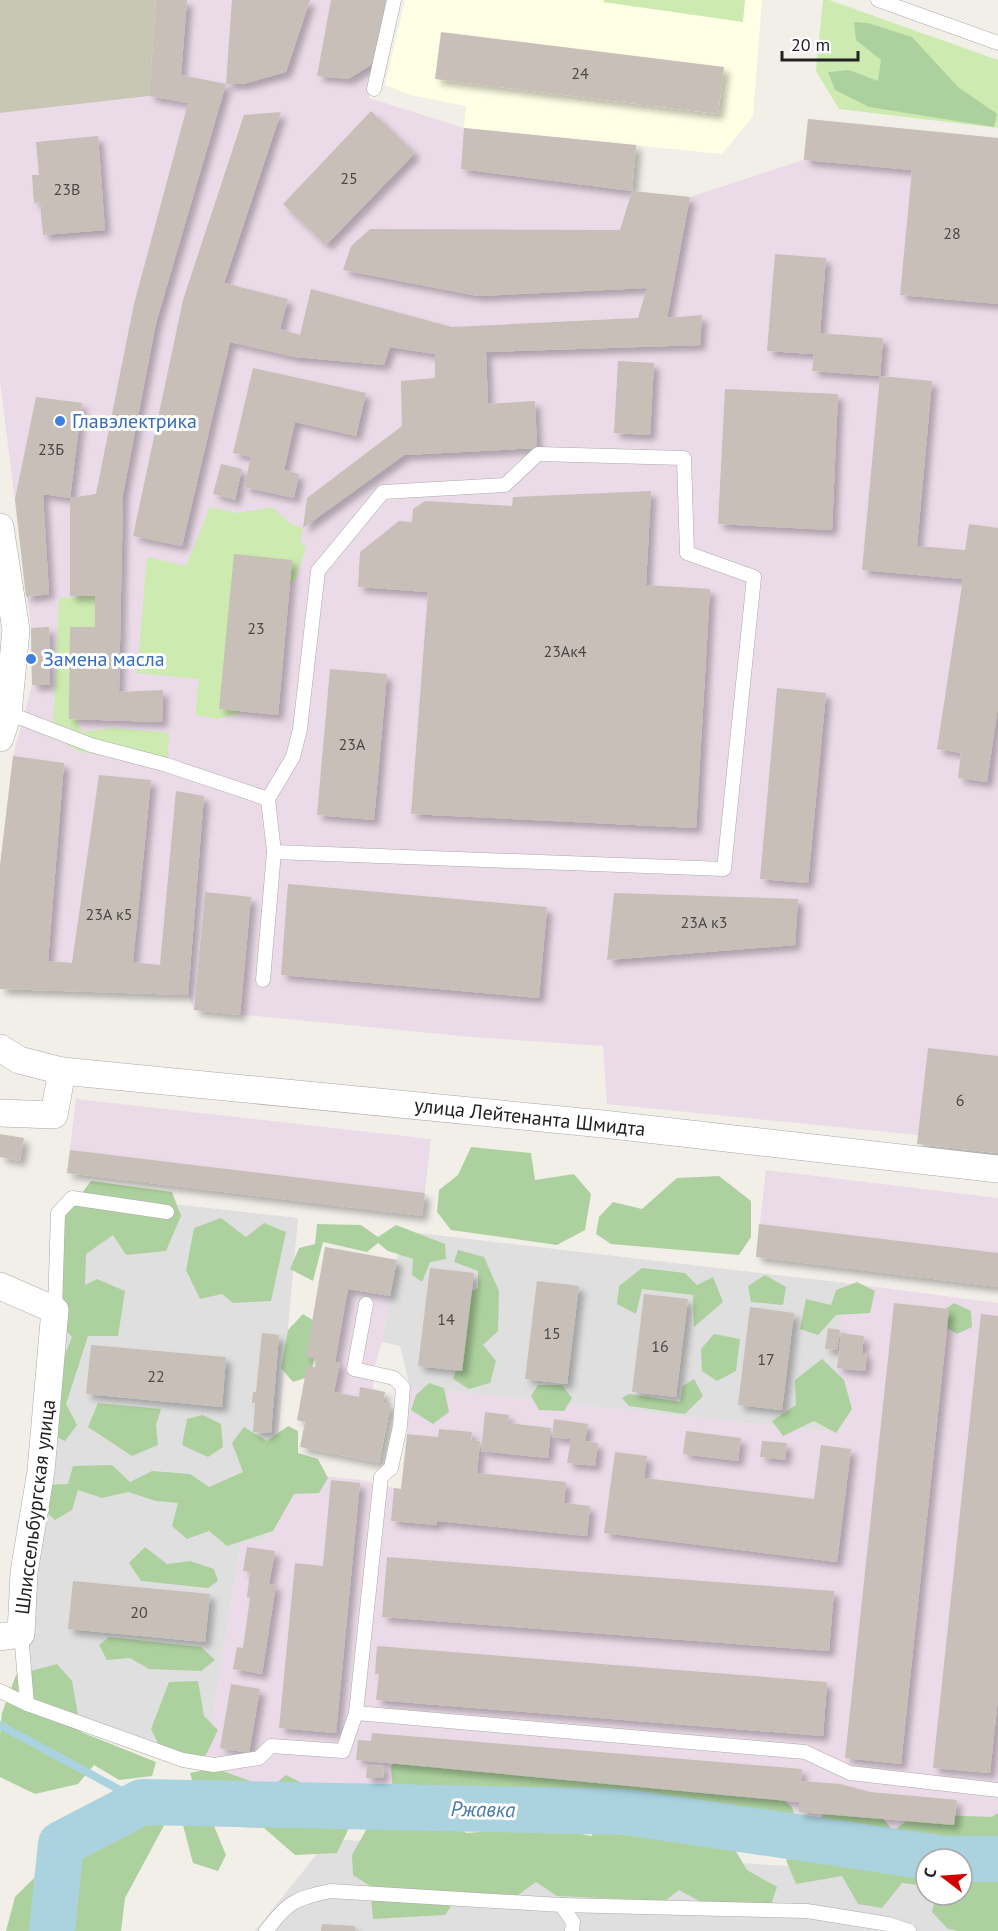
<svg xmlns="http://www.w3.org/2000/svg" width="998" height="1931" viewBox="0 0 998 1931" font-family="'PT Sans',sans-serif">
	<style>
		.residential { fill: #e0dfdf }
		.industrial { fill: #ebdbe8 }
		.education { fill: #ffffe5 }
		.construction { fill: #c7c7b4 }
		.grass { fill: #cdebb0 }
		.forest { fill: #add19e }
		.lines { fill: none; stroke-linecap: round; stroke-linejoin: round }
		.stream { stroke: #aad3df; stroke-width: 8 }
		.river { stroke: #aad3df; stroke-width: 46 }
		.building { fill: #c7bfb8; filter: url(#shadow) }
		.service-casing { stroke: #a9a9a9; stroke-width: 15 }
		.minor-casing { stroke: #a9a9a9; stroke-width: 28 }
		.service { stroke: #fff; stroke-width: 14 }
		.minor { stroke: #fff; stroke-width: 27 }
		.shop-dot { fill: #3f7fe0; stroke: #fff; stroke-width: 2 }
		.labels { text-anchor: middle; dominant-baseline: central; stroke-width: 6; stroke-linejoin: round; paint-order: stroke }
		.number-label { font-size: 16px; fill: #4b4948 }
		.shop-label { font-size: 20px; fill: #366cbe; stroke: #fff; text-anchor: start }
		.street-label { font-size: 20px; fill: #222; stroke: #fff }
		.water-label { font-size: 21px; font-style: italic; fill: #4a7aab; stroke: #fff }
	</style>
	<defs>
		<filter id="shadow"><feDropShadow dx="5.5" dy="5.5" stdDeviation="3" flood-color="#0004"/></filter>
	</defs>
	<rect width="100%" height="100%" fill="#f2efe9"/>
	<g class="residential">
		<polygon points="67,1192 298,1218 275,1471 265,1543 242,1539 207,1753 164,1748 35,1701 28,1634 64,1295"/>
		<polygon points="402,1231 846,1283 829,1432 410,1387 400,1346 382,1342"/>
		<polygon points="329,1839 926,1874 926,1895 962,1895 998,1931 255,1931"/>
	</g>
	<g class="industrial">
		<polygon points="156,0 386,0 369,98 464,128 636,145 632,191 690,197 803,160 808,119 998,138 998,1143 607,1104 603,1046 472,1037 194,1010 188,995 0,989 0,866 13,756 32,685 31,628 0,382 0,113 149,96"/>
		<polygon points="76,1099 431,1139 422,1216 67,1173"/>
		<polygon points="766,1170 998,1198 998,1287 756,1257"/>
		<polygon points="325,1247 397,1260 382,1342 373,1372 373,1389 385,1392 383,1401 391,1403 305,1422 297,1420 307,1366 315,1367 317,1359 306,1357"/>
		<polygon points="846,1283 998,1303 998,1846 939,1846 629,1801 207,1788 207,1753 242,1539 265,1543 275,1471 361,1480 394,1488 474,1496 472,1433 439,1429 438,1437 407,1434 410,1387 828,1432"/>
	</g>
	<polygon class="education" points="405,0 762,0 753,116 722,154 464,128 466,106 410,95 385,85"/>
	<polygon class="construction" points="0,0 156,0 149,96 0,113"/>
	<g class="grass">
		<polygon points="604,0 745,0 743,22 603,2"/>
		<polygon points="823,0 829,0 998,60 998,128 839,109 816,71"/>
		<polygon points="210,507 238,513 272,507 291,524 303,528 300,541 306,548 296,579 290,584 258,581 244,712 218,719 195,715 199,679 137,673 147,557 186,566"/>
		<path d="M104,595L103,652L79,657L78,725L83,732L114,728L169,733L167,765L82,752C69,748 62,741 53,731L59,598Z"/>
	</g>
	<g class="forest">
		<polygon points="854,22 868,23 912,37 958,87 997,114 994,127 869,107 835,90 828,72 849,70 878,81 881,60 856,40"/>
		<polygon points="471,1147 531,1153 535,1180 574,1174 591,1194 585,1230 557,1245 451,1230 437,1212 439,1190 458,1175"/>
		<polygon points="719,1176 751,1201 751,1237 739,1255 611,1244 596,1234 599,1217 613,1202 642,1209 677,1178"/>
		<polygon points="91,1181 172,1192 181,1216 166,1251 126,1255 113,1235 86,1254 85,1285 97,1279 125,1291 118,1336 88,1336 66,1404 77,1425 65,1441 52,1435 52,1422 61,1408 53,1384 72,1337 58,1322 61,1220"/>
		<polygon points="221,1218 246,1237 264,1223 286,1232 271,1301 233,1303 222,1294 200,1299 186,1270 194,1228"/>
		<polygon points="317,1224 361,1225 378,1237 396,1225 445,1244 446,1259 430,1262 422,1282 412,1275 413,1259 388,1251 378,1243 367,1252 323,1242 313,1281 290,1269 299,1248 315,1244"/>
		<polygon points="458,1250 484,1257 499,1291 498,1331 483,1345 496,1361 490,1383 469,1389 453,1379 462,1350 444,1306 478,1288 478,1271 454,1262"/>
		<polygon points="642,1268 685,1273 697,1285 713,1277 723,1302 694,1327 693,1295 642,1289 636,1314 617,1304 619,1286"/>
		<polygon points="765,1275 786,1287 783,1305 751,1302 748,1286"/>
		<polygon points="857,1282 875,1291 870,1313 836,1315 818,1335 800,1329 806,1299 831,1305 836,1290"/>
		<polygon points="954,1303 971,1311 972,1327 957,1334 938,1322 939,1314"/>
		<polygon points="303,1314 319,1324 311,1376 293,1382 281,1368 288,1330"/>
		<polygon points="714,1334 740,1339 736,1371 717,1381 702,1371 701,1349"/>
		<polygon points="822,1359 844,1380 852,1409 836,1433 814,1421 783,1436 772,1421 796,1405 795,1380"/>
		<polygon points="694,1379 703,1396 685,1414 629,1406 622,1398 629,1394 680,1402 683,1386"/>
		<polygon points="429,1383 444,1388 449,1412 433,1424 411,1410 416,1395"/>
		<polygon points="538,1385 562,1385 572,1398 564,1411 539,1410 531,1396"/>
		<polygon points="98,1403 161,1409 156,1425 158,1445 132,1456 88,1427"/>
		<polygon points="203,1415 221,1424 223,1447 208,1457 182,1445 187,1419"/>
		<polygon points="288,1426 298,1431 298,1453 318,1459 328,1478 319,1493 294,1494 273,1531 227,1546 209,1531 187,1539 172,1526 178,1503 156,1501 128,1492 102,1498 78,1490 72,1510 55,1520 38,1505 45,1485 68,1484 73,1466 112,1465 130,1482 152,1471 190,1474 209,1487 243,1472 232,1443 244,1427 267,1441"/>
		<polygon points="145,1547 167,1564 190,1561 214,1569 218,1581 208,1588 141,1581 129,1563"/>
		<polygon points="109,1637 201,1647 215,1660 201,1671 149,1669 130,1658 107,1660 99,1645"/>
		<polygon points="57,1664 72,1681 81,1732 156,1762 152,1776 119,1780 94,1765 78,1784 35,1794 0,1777 0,1735 2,1713 16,1675"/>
		<polygon points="198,1681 204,1716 218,1730 201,1765 167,1761 151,1729 169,1682"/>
		<polygon points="393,1763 686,1777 711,1794 757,1778 792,1807 799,1829 761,1839 645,1807 577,1807 560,1803 395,1796 393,1794 391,1767"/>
		<polygon points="214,1768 270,1788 286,1775 336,1800 349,1828 337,1853 295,1855 264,1828 214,1826 226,1855 218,1871 193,1863 180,1814 196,1794 190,1773"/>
		<polygon points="138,1789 162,1793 167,1820 125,1898 121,1931 6,1931 15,1897 51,1861 60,1829 123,1807"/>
		<polygon points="839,1799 872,1804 893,1831 916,1814 992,1817 998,1813 998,1931 958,1931 948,1929 932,1912 936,1895 962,1895 962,1859 926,1859 926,1886 902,1883 882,1908 858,1904 842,1876 796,1884 786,1860 813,1846 817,1821"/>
		<polygon points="449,1819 466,1833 547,1827 591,1836 605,1823 634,1835 659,1829 731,1843 747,1870 777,1887 771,1905 703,1903 679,1890 665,1901 557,1896 536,1882 518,1895 460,1893 445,1915 373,1919 370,1886 353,1875 352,1855 371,1821"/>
	</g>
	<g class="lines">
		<polyline class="stream" points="0,1725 142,1802"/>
		<polyline class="river" points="52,1931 61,1844 142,1802 626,1812 944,1859 998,1859"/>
	</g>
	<g class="building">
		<polygon points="156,0 187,0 181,75 226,84 156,323 123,494 119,692 163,690 162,722 69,719 70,627 95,627 95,596 70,596 70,498 96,494 134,304 188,103 149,96"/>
		<polygon points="232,0 310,0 286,72 243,84 226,84"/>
		<polygon points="331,0 386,0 374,63 348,79 317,76"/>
		<polygon points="441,32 724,67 718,114 435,79"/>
		<polygon points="371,111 415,153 326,245 283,204"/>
		<polygon points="281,112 224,283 288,299 280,329 300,335 311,289 452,327 638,318 647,288 478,296 343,270 351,246 370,229 620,230 632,191 690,197 667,318 702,315 700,345 486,352 488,404 535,401 537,448 404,455 303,528 307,498 402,426 401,381 435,378 435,354 390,347 384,365 295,357 230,342 182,546 133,536 183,300 244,115"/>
		<polygon points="808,119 998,138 998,304 900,295 912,170 804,160"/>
		<polygon points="464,128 636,145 632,191 461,169"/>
		<polygon points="98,136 105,230 43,235 40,202 34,203 32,175 39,175 36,142"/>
		<polygon points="775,254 826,258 820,333 883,338 880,376 812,371 814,354 767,351"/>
		<polygon points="618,361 654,363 650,435 614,433"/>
		<polygon points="253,368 366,393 356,436 295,422 284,470 299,474 294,498 244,487 251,457 233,453"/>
		<polygon points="880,376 932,381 917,546 965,550 969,524 998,528 998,706 987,782 958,778 961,753 937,749 963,579 862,570"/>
		<polygon points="725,389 838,394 832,530 718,524"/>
		<polygon points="36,397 82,403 70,498 43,494 49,594 26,597 15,499"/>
		<polygon points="221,464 242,469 235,500 213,494"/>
		<polygon points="651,491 646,585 710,589 696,828 411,814 428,592 358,587 360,552 399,521 412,522 413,509 425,501 512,506 513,497"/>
		<polygon points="234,554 292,560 278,715 219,709"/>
		<polygon points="49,627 50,685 32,685 31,628"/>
		<polygon points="330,669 387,674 374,820 317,815"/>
		<polygon points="777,688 826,693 808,883 760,879"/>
		<polygon points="13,756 64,763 48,961 72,963 99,775 151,780 133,962 160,965 176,791 204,796 188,995 0,989 0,866"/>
		<polygon points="288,884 547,907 539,998 281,975"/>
		<polygon points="205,892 251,897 240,1015 194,1010"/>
		<polygon points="614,893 798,899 795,945 607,960"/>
		<polygon points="928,1048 998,1056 998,1153 917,1144"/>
		<polygon points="0,1134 24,1138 20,1161 0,1157"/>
		<polygon points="70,1150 425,1193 422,1216 67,1173"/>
		<polygon points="759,1224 998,1253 998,1287 756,1257"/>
		<polygon points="325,1247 397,1260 390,1296 348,1289 335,1362 340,1363 334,1392 359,1397 360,1387 385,1392 383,1402 391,1403 379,1463 300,1447 305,1422 297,1420 307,1366 315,1367 317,1359 306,1357"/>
		<polygon points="430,1268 474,1273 462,1371 418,1366"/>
		<polygon points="537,1281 579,1286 567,1384 525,1379"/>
		<polygon points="644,1294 688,1299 676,1397 632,1392"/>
		<polygon points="894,1303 949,1309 901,1764 845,1758"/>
		<polygon points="750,1307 794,1313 782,1410 738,1405"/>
		<polygon points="981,1314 998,1316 998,1698 990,1773 933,1768"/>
		<polygon points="828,1328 840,1330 837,1350 825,1349"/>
		<polygon points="262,1333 279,1335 271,1433 253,1432 255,1403 252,1403 253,1392 256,1392"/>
		<polygon points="841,1333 864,1336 862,1353 867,1353 865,1371 837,1368"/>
		<polygon points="91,1345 226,1357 222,1407 86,1394"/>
		<polygon points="485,1412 509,1415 508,1423 551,1428 548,1458 481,1451"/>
		<polygon points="554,1419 588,1424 585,1441 598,1443 595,1466 567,1463 571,1439 552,1437"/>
		<polygon points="439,1429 472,1432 471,1440 480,1441 477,1473 566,1482 564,1503 590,1506 587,1536 437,1521 437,1525 391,1521 394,1488 401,1489 407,1434 438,1437"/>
		<polygon points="686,1431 741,1438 738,1461 683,1454"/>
		<polygon points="762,1441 787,1443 785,1460 760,1457"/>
		<polygon points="821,1445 851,1449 837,1562 604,1533 615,1452 647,1456 644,1478 814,1499"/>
		<polygon points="331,1480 360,1483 336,1733 279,1728 295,1563 323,1566"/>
		<polygon points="247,1547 275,1551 269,1584 276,1585 262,1674 233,1669 237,1647 243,1648 250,1598 247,1597 250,1572 243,1571"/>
		<polygon points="387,1557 834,1591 829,1651 382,1617"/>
		<polygon points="73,1581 210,1594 205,1642 68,1629"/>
		<polygon points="377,1646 827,1682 823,1736 376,1700 379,1674 375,1674"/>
		<polygon points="231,1684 260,1689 249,1753 220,1748"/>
		<polygon points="372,1733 802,1769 801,1781 840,1784 870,1792 957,1800 954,1825 799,1812 799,1802 356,1760 358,1740 371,1741"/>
		<polygon points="367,1765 384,1766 383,1778 366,1778"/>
		<polygon points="322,1924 355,1926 355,1931 321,1931"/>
	</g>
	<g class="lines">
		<defs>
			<g id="service">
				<polyline points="878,0 998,43"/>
				<polyline points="374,89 394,0"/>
				<polyline points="8,713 91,745 167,765 268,799 274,852 724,869 754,577 687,553 684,458 538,454 505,485 383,492 318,571 300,729 293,757 268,799"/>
				<polyline points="263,980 274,852"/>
				<polyline points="366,1304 354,1369 394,1378 403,1387 400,1426 391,1468 381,1477 356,1713 805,1752 850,1773 998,1790"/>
				<polyline points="55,1310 58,1213 72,1198 167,1212"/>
				<polyline points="21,1634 27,1704"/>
				<polyline points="0,1691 27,1704 183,1760 214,1765 259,1758 271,1746 343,1751 356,1713"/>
				<polyline points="561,1905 807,1911 888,1924 909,1931"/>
				<path d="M266,1931C288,1902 294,1899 330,1891L561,1905L573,1922L572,1931"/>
			</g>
			<g id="minor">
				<polyline points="0,527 16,630 8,713 0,738"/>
				<polyline points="0,1048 19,1060 62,1071 603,1124 998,1169"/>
				<polyline points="0,1113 54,1115 62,1071"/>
				<polyline points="0,1286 55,1310 41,1471 24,1572 21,1634 0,1637"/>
			</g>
		</defs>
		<use href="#service" class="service-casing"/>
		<use href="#minor" class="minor-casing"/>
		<use href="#service" class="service"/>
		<use href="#minor" class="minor"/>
	</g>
	<g class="shop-dot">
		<circle cx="60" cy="421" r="6"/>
		<circle cx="31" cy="659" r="6"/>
	</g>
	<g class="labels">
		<g class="number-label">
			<text x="580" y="73">24</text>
			<text x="349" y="178">25</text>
			<text x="67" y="189">23В</text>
			<text x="952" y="233">28</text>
			<text x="51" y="449">23Б</text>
			<text x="256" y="628">23</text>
			<text x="565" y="651">23Ак4</text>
			<text x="352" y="744">23А</text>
			<text x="109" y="914">23А к5</text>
			<text x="704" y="922">23А к3</text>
			<text x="960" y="1100">6</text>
			<text x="446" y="1319">14</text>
			<text x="552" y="1333">15</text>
			<text x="660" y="1346">16</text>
			<text x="766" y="1359">17</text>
			<text x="156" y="1376">22</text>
			<text x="139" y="1612">20</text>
		</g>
		<g class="shop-label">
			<text x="72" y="421">Главэлектрика</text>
			<text x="43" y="659">Замена масла</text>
		</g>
		<g class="street-label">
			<text transform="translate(530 1117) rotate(6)">улица Лейтенанта Шмидта</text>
			<text transform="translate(35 1507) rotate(-83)">Шлиссельбургская улица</text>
		</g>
		<g class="water-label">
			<text transform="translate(483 1809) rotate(1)">Ржавка</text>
		</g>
	</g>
	<g transform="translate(944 1877) rotate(287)"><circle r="28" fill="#ffffff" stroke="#a7a7a7" stroke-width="1.5"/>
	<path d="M0-4.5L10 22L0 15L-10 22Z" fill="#d40000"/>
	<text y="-9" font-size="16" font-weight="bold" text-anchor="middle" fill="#222222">С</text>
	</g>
	<path d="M782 51v9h76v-9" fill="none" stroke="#222222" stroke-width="3"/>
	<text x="791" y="51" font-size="18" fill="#222222" stroke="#ffffff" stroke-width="4.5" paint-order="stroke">20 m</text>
</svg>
